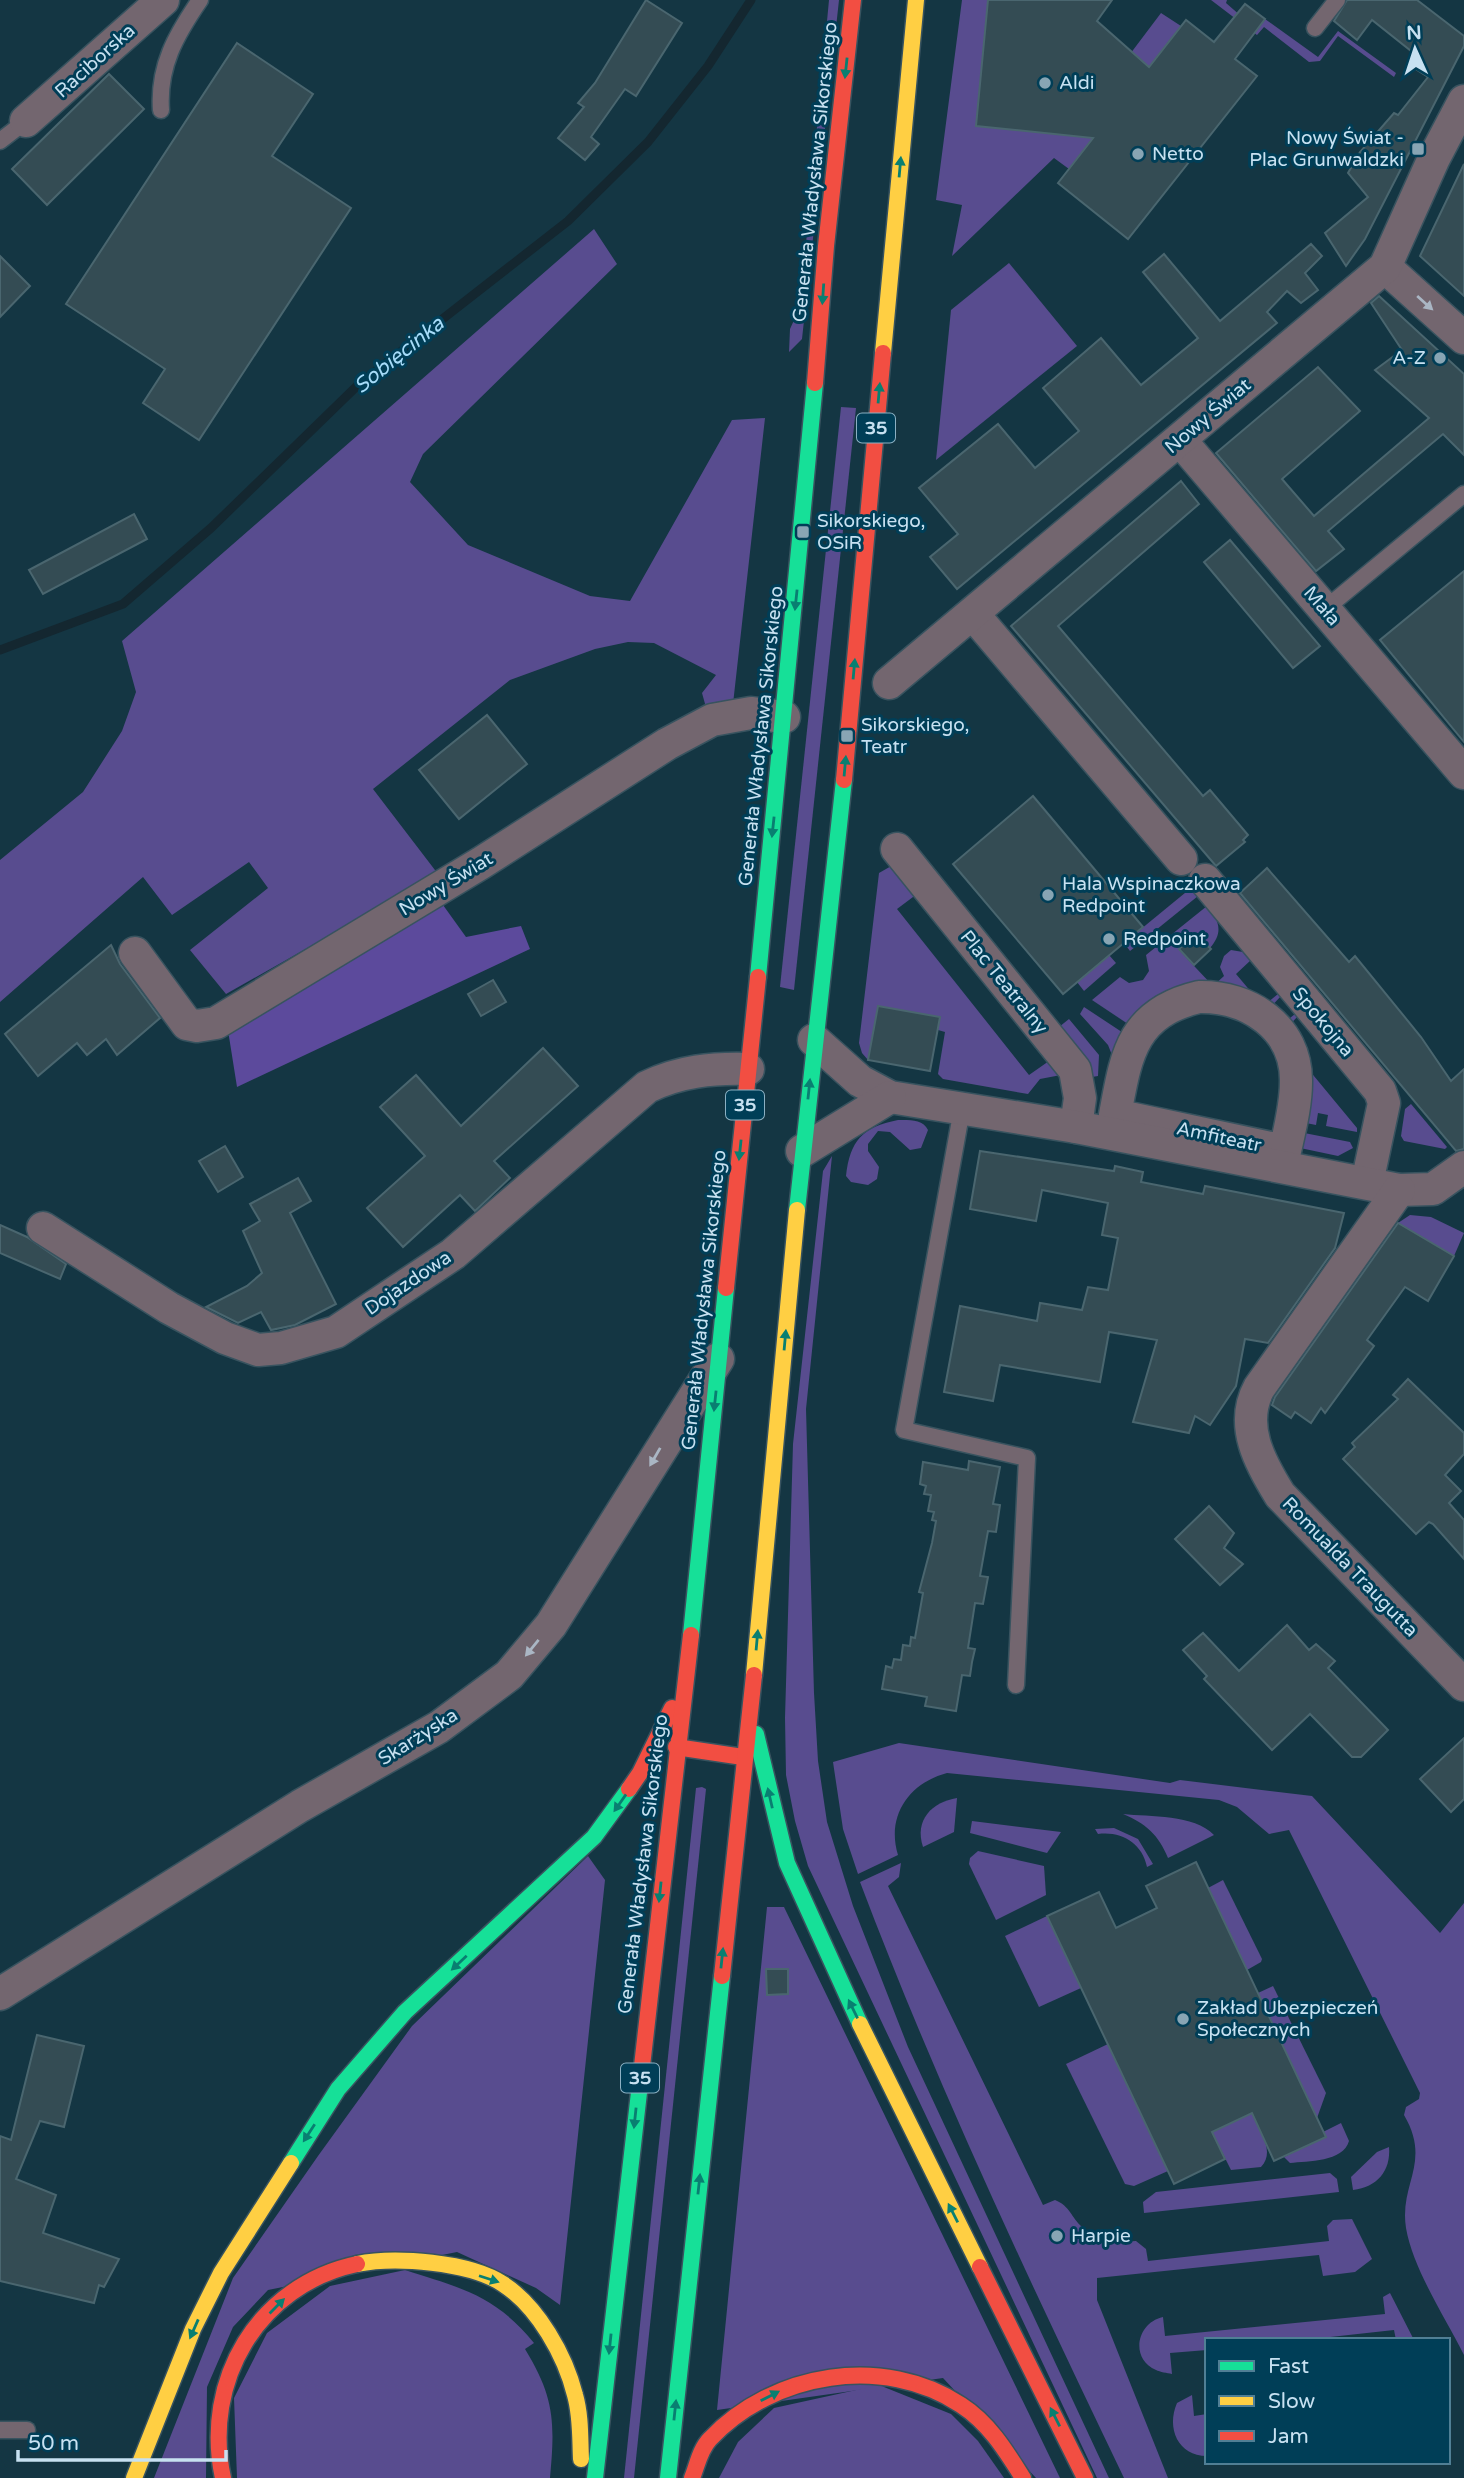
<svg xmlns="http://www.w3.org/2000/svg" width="1464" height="2478" viewBox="0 0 1464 2478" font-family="'Varela Round',sans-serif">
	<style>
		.green { fill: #584c8f }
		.forest { fill: #5c4a9c }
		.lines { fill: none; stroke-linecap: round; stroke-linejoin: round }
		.stream { stroke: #142730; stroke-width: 9 }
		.building { fill: #344c54; stroke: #4a666f; stroke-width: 2 }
		.lane-casing { stroke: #38535f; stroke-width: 19 }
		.street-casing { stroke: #38535f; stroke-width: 35 }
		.fast-casing { stroke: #38535f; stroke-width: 19 }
		.slow-casing { stroke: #38535f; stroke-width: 19 }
		.jam-casing { stroke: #38535f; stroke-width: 19 }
		.lane { stroke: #73666f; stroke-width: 16 }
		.street { stroke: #73666f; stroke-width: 32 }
		.fast { stroke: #16e098; stroke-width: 16 }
		.slow { stroke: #ffcf43; stroke-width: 16 }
		.jam { stroke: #f24e42; stroke-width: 16 }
		.oneway { fill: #097f71 }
		.oneway2 { fill: #aab6c4 }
		.poi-dot { fill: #88a5b4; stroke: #003e57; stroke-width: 2.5 }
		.labels { text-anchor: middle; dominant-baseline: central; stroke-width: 6; stroke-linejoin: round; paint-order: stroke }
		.shield { fill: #003e57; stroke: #8bb0c3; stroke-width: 2 }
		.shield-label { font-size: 18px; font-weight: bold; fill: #c7e1f1 }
		.street-label { font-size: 19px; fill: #c7e1f1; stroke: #003e57 }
		.poi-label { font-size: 19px; fill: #c7e1f1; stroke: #003e57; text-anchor: start }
		.water-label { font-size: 21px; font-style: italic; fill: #a6dcf9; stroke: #003e57 }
	</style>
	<rect width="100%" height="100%" fill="#143643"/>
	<g class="green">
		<polygon points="829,0 839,0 802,339 789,352 790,329 800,307"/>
		<polygon points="962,0 988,0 977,126 1069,135 1161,13 1181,26 1069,169 1054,158 952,256 962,205 936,200"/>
		<polygon points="1211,0 1227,0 1226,3 1257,30 1265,19 1318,57 1338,31 1396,73 1394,77 1338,36 1320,61 1309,62 1264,27 1257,35"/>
		<polygon points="594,229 617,264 423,454 410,482 468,545 590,596 630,601 732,420 765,418 733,704 707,711 702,693 716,675 654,643 628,642 595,649 510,680 373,789 438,874 226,994 190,950 268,888 249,862 172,915 143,877 0,1002 0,860 83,792 122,731 136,692 122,641"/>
		<polygon points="1009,263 1077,346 936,460 951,310"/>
		<polygon points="841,407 856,408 794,990 780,987"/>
		<polygon points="893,865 917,894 897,909 1029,1075 1049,1061 1061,1075 1040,1079 1028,1094 943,1079 938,1074 945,1032 938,1030 940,1017 879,1006 868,1060 862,1053 859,1043 879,873"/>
		<polygon points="1191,888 1198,896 1130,951 1124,943"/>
		<path d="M1207,906C1219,920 1224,932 1210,948L1196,934L1179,950L1213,986L1224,976L1220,967L1224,956L1231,950L1243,952L1251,960L1236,974L1263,1006L1278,994L1281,996L1268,1010L1280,1026L1295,1014L1298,1016L1284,1031L1235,1000L1140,1032L1092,1000L1120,977L1129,983L1143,980L1149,971L1146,955Z"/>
		<polygon points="1109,955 1116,963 1084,991 1077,982"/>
		<polygon points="1084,1007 1134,1040 1112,1055 1108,1045 1080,1014"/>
		<polygon points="1069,1019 1099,1055 1098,1076 1092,1077 1089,1063 1059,1027"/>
		<polygon points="1309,1070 1357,1128 1357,1132 1326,1126 1328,1115 1318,1113 1316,1125 1291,1120"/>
		<polygon points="1411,1104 1447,1147 1445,1149 1404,1141 1401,1136 1405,1109"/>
		<path d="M898,1120C909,1120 923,1119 928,1130L921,1148L910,1150L890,1132L878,1131L868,1144V1151L879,1167L877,1179L868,1185L851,1182L846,1176C850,1141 862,1127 898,1120Z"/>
		<polygon points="1289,1130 1350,1142 1353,1148 1338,1156 1286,1145"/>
		<polygon points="832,1156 806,1409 814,1693 818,1761 827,1822 853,1906 908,2047 1109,2478 1097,2478 808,1866 795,1821 786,1775 785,1718 793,1444 823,1171"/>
		<polygon points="1410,1215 1431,1217 1464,1233 1454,1256 1398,1223"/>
		<path d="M899,1743L1170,1783L1180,1780L1312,1796L1440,1933L1464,1903V2355C1445,2317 1413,2269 1406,2228C1399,2183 1432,2163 1404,2115L1406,2107L1419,2099L1420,2093L1289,1830L1269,1834L1237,1807L1219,1800L947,1773C909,1783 886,1816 898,1855L858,1874L843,1829L833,1762Z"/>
		<polygon points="702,1787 706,1789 634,2478 624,2478 696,1788"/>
		<path d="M957,1798L954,1832L923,1847C914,1820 932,1802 957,1798Z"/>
		<path d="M1123,1814C1150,1817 1194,1814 1214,1835L1168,1858C1159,1835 1145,1823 1123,1814Z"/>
		<polygon points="972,1821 1061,1832 1047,1853 970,1833"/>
		<path d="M1114,1828L1138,1839L1153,1864L1147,1867C1142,1843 1122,1831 1098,1834L1095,1829Z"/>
		<polygon points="978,1851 1044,1866 1046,1895 996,1920 969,1864 970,1858"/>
		<polygon points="588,1856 605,1880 560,2305 536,2288 457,2252 268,2290 233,2327 207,2387 206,2478 154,2478 233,2278 318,2156 412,2026"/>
		<path d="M901,1863L899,1877L888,1886L1043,2205L1055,2200C1070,2206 1071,2217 1082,2227C1097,2240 1118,2242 1136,2241L1146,2249L1148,2261L1329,2241L1327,2226L1333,2220L1352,2219L1372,2259L1355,2272L1323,2276L1319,2255L1097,2278V2300L1168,2478H1124C1029,2280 938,2088 860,1882Z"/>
		<polygon points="1223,1880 1262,1959 1261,1962 1247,1970 1208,1888"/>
		<polygon points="767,1907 784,1907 1060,2478 1036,2478 943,2378 717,2410"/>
		<polygon points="1047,1916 1081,1988 1039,2007 1005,1936"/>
		<polygon points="1273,1986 1326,2093 1317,2118 1258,1993"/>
		<polygon points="1108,2044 1168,2171 1134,2186 1125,2184 1066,2064"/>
		<path d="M1252,2113C1259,2130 1276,2151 1261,2167L1231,2170L1212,2132Z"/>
		<path d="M1341,2123L1349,2141C1343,2162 1308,2161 1290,2163L1284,2157L1325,2137L1323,2132Z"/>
		<path d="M1389,2147C1391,2171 1377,2187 1353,2190L1351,2177L1377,2152Z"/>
		<polygon points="1330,2173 1337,2179 1339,2192 1144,2213 1143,2202 1156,2192"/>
		<path d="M405,2270C461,2288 495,2295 534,2343L525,2349C555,2398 555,2423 550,2478H237L234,2398L267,2333L330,2286Z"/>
		<path d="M1390,2293L1414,2340H1396L1394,2330L1303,2340H1207V2350L1170,2353L1172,2374C1167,2373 1160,2372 1156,2370C1130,2359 1136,2323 1163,2317L1165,2336L1385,2314L1383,2297Z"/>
		<polygon points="879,2385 951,2414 978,2441 1004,2478 719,2478 738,2442 774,2408"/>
		<path d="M1192,2395L1194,2416L1207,2414V2456C1178,2456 1166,2428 1177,2403Z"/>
	</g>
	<polygon class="forest" points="443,905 466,937 521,926 530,949 237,1087 227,1024"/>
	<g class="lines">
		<polyline class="stream" points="0,650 123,604 211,528 358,385 568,221 648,142 708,66 751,0"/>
	</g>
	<g class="building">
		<polygon points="646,0 682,23 636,96 625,89 591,137 599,144 585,160 558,138 584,107 578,103 595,83"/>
		<polygon points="988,0 1112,0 1097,21 1149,67 1186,20 1214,42 1245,4 1265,19 1235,59 1257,76 1128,239 1058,183 1093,138 976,126"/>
		<polygon points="1347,0 1417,0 1464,36 1464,46 1365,239 1346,266 1325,233 1368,197 1348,173 1360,152 1394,113 1398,115 1428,77 1414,68 1421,59 1372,20 1357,40 1334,21"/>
		<polygon points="237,43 313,94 272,156 351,208 199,440 143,403 165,369 66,304"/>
		<polygon points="109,74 144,109 47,205 12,169"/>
		<polygon points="1464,164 1464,296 1420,256"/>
		<polygon points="1311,244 1322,256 1305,273 1318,290 1301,303 1287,291 1267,312 1277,323 957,589 930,557 958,534 919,488 998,424 1035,468 1079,431 1043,388 1101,338 1141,385 1198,338 1143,272 1164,254 1220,321"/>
		<polygon points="0,256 30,286 0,317"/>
		<polygon points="1379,296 1464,374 1464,455 1443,434 1328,531 1344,549 1316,571 1216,453 1318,367 1360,411 1282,479 1314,516 1429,418 1375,370 1402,350 1371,303"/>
		<polygon points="1181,481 1199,504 1058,626 1203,796 1210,790 1248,835 1243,840 1245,842 1216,866 1011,626"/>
		<polygon points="134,514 147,539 43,594 29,570"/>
		<polygon points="1230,540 1320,646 1293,668 1204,562"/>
		<polygon points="1464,571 1464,742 1380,640"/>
		<polygon points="487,715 527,764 459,819 419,770"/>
		<polygon points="1033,796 1143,927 1063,994 953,864"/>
		<polygon points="1267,868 1349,962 1355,956 1421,1037 1451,1081 1464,1069 1464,1149 1456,1151 1240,893"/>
		<polygon points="1196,934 1211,949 1194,965 1179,949"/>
		<polygon points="111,945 120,964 160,1018 117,1055 106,1039 87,1055 77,1043 38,1076 5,1034"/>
		<polygon points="493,980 506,1002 481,1016 468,994"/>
		<polygon points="878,1006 940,1017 930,1071 868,1060"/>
		<polygon points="543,1048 578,1086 494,1161 510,1178 475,1211 460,1195 403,1247 367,1208 425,1156 380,1107 416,1075 461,1126"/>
		<polygon points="225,1146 243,1177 218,1192 199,1161"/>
		<polygon points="980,1151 1114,1171 1115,1166 1143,1172 1141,1182 1203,1194 1205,1186 1344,1213 1335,1248 1268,1343 1245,1339 1236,1386 1210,1425 1195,1416 1189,1433 1133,1422 1157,1340 1109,1332 1100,1382 1000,1365 993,1401 944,1392 960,1306 1037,1321 1040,1303 1082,1310 1088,1287 1108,1290 1118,1238 1102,1235 1108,1203 1042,1190 1036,1221 970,1209"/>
		<polygon points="298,1178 311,1201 290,1213 336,1304 295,1325 271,1330 261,1312 238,1323 206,1307 247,1286 262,1273 243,1231 260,1221 250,1204"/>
		<polygon points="1398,1223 1454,1256 1428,1301 1405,1287 1367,1340 1374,1346 1325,1413 1321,1408 1311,1423 1295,1412 1291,1418 1272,1405 1275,1397"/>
		<polygon points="0,1225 27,1237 66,1264 60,1279 0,1253"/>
		<polygon points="1408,1379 1464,1433 1464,1454 1445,1475 1461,1491 1449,1503 1464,1520 1464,1559 1433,1524 1429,1522 1416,1534 1343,1459 1355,1447 1352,1443 1398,1399 1393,1395"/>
		<polygon points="969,1461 1000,1467 993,1504 1000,1505 996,1532 988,1531 980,1576 988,1577 983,1604 975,1603 968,1648 975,1649 972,1662 970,1676 962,1675 956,1711 925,1706 927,1697 882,1689 886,1666 892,1668 894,1659 901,1660 903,1645 910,1646 911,1637 915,1638 923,1593 919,1592 932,1543 936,1521 932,1520 934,1512 928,1511 931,1495 924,1494 926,1486 920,1484 923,1462 968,1470"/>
		<polygon points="1209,1506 1234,1533 1224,1548 1243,1564 1220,1585 1175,1539"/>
		<polygon points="1287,1625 1309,1650 1316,1644 1335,1661 1328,1668 1388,1730 1361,1757 1352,1757 1310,1714 1272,1750 1204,1679 1207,1676 1183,1650 1203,1633 1239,1671"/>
		<polygon points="1464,1738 1464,1799 1451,1812 1420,1779"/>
		<polygon points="1196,1862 1326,2137 1274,2161 1252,2113 1212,2132 1225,2159 1174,2184 1047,1916 1099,1892 1116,1928 1157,1908 1146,1886"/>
		<polygon points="766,1969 788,1969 788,1994 767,1995"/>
		<polygon points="37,2035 84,2046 64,2127 40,2121 16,2179 56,2195 43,2233 119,2259 104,2287 99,2285 94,2303 0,2281 0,2136 11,2140"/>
	</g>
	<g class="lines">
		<defs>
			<g id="lane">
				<polyline points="1315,28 1337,0"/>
				<path d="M161,110C158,66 176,35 200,0"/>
				<polyline points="0,141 26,121"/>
				<polyline points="1325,609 1464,494"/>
				<polyline points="962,1109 904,1430 1027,1458 1016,1685"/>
				<polyline points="0,2430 27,2430"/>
			</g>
			<g id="street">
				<polyline points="26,121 163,0"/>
				<polyline points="1385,267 1464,338"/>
				<polyline points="1180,440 1464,773"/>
				<polyline points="973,614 1181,859"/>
				<polyline points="889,683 1385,267 1434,158 1464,101"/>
				<polyline points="897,849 1075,1070 1080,1098 1076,1127"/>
				<polyline points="1205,880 1380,1091 1384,1103 1367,1183"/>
				<polyline points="135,953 187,1024 197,1026 216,1023 481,863 667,744 712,720 751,713 784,717"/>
				<path d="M1199,997C1248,996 1297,1027 1296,1082C1296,1105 1290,1128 1285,1151L1115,1115C1126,1056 1131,1013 1199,997Z"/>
				<polyline points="814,1040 860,1081 890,1097 1076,1127 1399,1190 1433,1189 1464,1167"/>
				<polyline points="802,1151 890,1097"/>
				<path d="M1399,1190L1259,1388C1239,1425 1260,1463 1280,1495L1464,1685"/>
				<path d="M43,1228L169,1308L225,1338L258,1350L281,1348L336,1332L453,1254L647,1087C680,1071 712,1068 748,1069"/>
				<polyline points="0,1994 300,1806 439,1727 509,1675 551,1625 718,1359"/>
			</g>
			<g id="fast">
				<polyline points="758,977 815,383"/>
				<polyline points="797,1210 844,780"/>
				<polyline points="691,1635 726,1288"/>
				<polyline points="756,1734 787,1863 860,2024"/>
				<polyline points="291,2163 338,2089 405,2012 594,1837 629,1789"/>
				<polyline points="595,2478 641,2075"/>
				<polyline points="668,2478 722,1976"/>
			</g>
			<g id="slow">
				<polyline points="883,353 916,0"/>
				<polyline points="754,1675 797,1210"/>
				<polyline points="860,2024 980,2267"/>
				<path d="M357,2264C395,2256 470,2262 503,2284C538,2307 565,2355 575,2395C581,2416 580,2438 581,2459"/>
				<polyline points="134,2478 193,2329 221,2273 291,2163"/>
			</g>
			<g id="jam">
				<polyline points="815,383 826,246 853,0"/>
				<polyline points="844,780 883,353"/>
				<polyline points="726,1288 758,977"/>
				<polyline points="676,1747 743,1757"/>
				<polyline points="629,1789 640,1773 672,1708"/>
				<polyline points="722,1976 754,1675"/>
				<polyline points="641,2075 691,1635"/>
				<polyline points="980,2267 1085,2478"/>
				<path d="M223,2478C202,2381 258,2285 357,2264"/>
				<path d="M692,2478C697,2466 700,2449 710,2439C773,2372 884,2354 961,2405C989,2423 1006,2451 1023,2478"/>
			</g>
		</defs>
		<use href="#lane" class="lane-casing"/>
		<use href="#street" class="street-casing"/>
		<use href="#fast" class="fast-casing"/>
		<use href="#slow" class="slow-casing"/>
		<use href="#jam" class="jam-casing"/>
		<use href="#lane" class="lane"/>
		<use href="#street" class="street"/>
		<use href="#fast" class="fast"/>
		<use href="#slow" class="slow"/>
		<use href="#jam" class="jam"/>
	</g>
	<defs><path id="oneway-solid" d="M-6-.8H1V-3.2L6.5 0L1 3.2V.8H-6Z" transform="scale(1.75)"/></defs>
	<g class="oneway">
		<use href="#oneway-solid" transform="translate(846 68) rotate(96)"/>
		<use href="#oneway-solid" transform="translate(900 167) rotate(-85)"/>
		<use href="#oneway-solid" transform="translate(823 294) rotate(94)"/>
		<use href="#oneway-solid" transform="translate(879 393) rotate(-85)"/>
		<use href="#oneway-solid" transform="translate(796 600) rotate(96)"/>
		<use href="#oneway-solid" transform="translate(854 669) rotate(-85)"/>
		<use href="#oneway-solid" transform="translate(845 766) rotate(-85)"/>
		<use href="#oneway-solid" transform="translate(773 827) rotate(96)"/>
		<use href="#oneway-solid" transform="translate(809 1089) rotate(-84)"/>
		<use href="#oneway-solid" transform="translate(740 1150) rotate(96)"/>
		<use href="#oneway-solid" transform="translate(785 1340) rotate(-85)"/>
		<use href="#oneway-solid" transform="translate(715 1401) rotate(96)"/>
		<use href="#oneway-solid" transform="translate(757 1640) rotate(-85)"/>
		<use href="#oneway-solid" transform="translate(770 1798) rotate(-103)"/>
		<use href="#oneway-solid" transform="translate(620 1803) rotate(125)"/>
		<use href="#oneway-solid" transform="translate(660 1892) rotate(96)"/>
		<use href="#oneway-solid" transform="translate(722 1958) rotate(-84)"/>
		<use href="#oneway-solid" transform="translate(459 1963) rotate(137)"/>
		<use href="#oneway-solid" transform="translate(853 2009) rotate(-116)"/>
		<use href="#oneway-solid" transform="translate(635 2118) rotate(96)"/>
		<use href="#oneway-solid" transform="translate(309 2133) rotate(123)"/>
		<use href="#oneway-solid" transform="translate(699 2184) rotate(-84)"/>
		<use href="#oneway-solid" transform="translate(953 2213) rotate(-117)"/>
		<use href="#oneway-solid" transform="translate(489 2279) rotate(18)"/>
		<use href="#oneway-solid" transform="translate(277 2306) rotate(-45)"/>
		<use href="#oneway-solid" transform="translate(194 2329) rotate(114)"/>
		<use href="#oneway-solid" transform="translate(610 2344) rotate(96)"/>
		<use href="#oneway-solid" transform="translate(770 2396) rotate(-27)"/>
		<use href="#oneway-solid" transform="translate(675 2410) rotate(-84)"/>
		<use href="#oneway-solid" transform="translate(1055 2417) rotate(-117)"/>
	</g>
	<g class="oneway2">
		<use href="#oneway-solid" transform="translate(1425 303) rotate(42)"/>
		<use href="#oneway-solid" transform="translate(655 1457) rotate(120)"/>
		<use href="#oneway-solid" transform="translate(532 1648) rotate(129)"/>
	</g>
	<g class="poi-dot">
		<circle cx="1045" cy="83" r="7"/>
		<rect x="1411" y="142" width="14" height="14" rx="3.5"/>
		<circle cx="1138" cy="154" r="7"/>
		<circle cx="1440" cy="358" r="7"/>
		<rect x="796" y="525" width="14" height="14" rx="3.5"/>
		<rect x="840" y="729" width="14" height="14" rx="3.5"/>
		<circle cx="1048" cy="895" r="7"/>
		<circle cx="1109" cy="939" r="7"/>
		<circle cx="1183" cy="2019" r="7"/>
		<circle cx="1057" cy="2236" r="7"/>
	</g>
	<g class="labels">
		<g class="shield">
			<rect x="857" y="413.5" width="38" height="29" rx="5"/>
			<rect x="726" y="1090.5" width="38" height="29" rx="5"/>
			<rect x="621" y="2063.5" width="38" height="29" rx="5"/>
		</g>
		<g class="shield-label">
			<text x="876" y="428">35</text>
			<text x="745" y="1105">35</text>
			<text x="640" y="2078">35</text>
		</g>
		<g class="street-label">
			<text transform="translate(95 61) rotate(-42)">Raciborska</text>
			<text transform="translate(815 172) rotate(-84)">Generała Władysława Sikorskiego</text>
			<text transform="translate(1208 416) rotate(-40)">Nowy Świat</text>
			<text transform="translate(1322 606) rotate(49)">Mała</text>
			<text transform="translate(761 736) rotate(-84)">Generała Władysława Sikorskiego</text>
			<text transform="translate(446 884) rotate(-31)">Nowy Świat</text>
			<text transform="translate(1004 982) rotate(51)">Plac Teatralny</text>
			<text transform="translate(1323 1022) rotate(50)">Spokojna</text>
			<text transform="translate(1219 1137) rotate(12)">Amfiteatr</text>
			<text transform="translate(408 1283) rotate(-34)">Dojazdowa</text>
			<text transform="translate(704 1300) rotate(-84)">Generała Władysława Sikorskiego</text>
			<text transform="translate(1350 1567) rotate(46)">Romualda Traugutta</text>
			<text transform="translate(418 1737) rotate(-32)">Skarżyska</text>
			<text transform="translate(643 1864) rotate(-83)">Generała Władysława Sikorskiego</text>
		</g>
		<g class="poi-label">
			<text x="1059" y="83">Aldi</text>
			<text x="1404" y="138" text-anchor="end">Nowy Świat -<tspan x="1404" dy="22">Plac Grunwaldzki</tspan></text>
			<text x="1152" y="154">Netto</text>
			<text x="1426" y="358" text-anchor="end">A-Z</text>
			<text x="817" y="521">Sikorskiego,<tspan x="817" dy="22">OSiR</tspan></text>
			<text x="861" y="725">Sikorskiego,<tspan x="861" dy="22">Teatr</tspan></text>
			<text x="1062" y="884">Hala Wspinaczkowa<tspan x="1062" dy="22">Redpoint</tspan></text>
			<text x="1123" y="939">Redpoint</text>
			<text x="1197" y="2008">Zakład Ubezpieczeń<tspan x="1197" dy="22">Społecznych</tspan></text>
			<text x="1071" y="2236">Harpie</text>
		</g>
		<g class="water-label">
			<text transform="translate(399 355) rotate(-39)">Sobięcinka</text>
		</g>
	</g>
	<rect x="1205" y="2338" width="245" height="126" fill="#003e57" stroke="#507f95" stroke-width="2"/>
	<rect x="1219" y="2361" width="35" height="10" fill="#16e098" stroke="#507f95" stroke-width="2"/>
	<text x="1268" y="2373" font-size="21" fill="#c7e1f1">Fast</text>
	<rect x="1219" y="2396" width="35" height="10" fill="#ffcf43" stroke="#507f95" stroke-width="2"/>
	<text x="1268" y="2408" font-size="21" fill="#c7e1f1">Slow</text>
	<rect x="1219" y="2431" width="35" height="10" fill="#f24e42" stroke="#507f95" stroke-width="2"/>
	<text x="1268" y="2443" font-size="21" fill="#c7e1f1">Jam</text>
	<g transform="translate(1415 49) rotate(357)" stroke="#003e57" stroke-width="5" paint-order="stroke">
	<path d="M0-5L12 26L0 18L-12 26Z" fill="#c7e1f1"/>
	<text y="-10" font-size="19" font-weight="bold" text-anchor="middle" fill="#c7e1f1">N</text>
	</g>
	<path d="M18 2450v10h208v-10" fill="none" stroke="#c7e1f1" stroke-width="3.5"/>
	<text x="28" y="2450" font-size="21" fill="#c7e1f1" stroke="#003e57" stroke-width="5" paint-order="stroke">50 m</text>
</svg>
